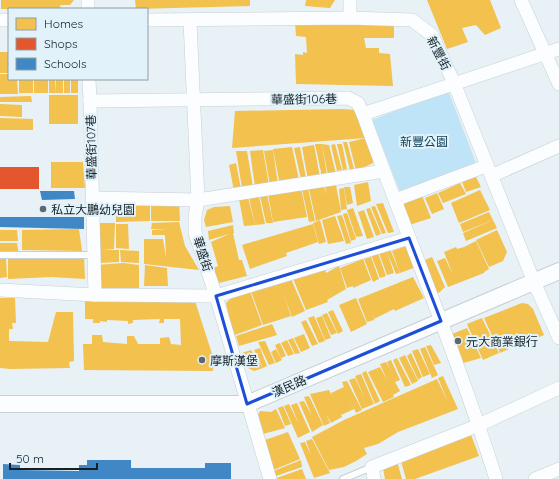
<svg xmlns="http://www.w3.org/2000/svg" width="559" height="479" viewBox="0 0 559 479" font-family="Quicksand,'Noto Sans TC',sans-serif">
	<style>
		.green { fill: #c0e4f7 }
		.homes { fill: #f2c14e }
		.shops { fill: #e4572e }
		.schools { fill: #3f88c5 }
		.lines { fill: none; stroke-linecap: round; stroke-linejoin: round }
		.service-casing { stroke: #c6cfd4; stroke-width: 8 }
		.minor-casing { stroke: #c6cfd4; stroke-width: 14 }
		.tertiary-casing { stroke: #c6cfd4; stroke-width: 18 }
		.service { stroke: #fcfdfe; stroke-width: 6 }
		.minor { stroke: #fcfdfe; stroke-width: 13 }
		.tertiary { stroke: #fcfdfe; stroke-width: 16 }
		.marked { fill: none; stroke: #1d4ed8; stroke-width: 3; stroke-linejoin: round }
		.poi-dot { fill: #5f686d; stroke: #e2f2fb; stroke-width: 1.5 }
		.labels { text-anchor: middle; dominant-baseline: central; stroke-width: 4; stroke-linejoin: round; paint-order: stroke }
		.street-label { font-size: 12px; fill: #151f24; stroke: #e2f2fb }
		.park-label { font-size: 12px; fill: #114156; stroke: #e2f2fb }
		.poi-label { font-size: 12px; fill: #151f24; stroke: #e2f2fb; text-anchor: start }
	</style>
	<rect width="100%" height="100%" fill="#e8f1f5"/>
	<polygon class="green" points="448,90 476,163 400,192 372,120"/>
	<g class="homes">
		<polygon points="1,0 74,0 70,5 60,5 61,9 1,9"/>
		<polygon points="135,0 250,0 250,6 136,9"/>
		<polygon points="306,0 335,0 330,8 305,6"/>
		<polygon points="427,0 490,0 501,28 485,35 476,25 462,28 468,42 447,49"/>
		<polygon points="295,22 394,24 394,38 364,38 366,48 379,48 379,53 390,54 393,86 296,84 295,54 303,55 303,52 307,53 306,37 296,36"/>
		<rect x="0" y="52" width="9" height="21"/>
		<polygon points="0,74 9,74 9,79 17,79 18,94 0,94"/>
		<rect x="19" y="79" width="7" height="14"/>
		<rect x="26" y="79" width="7" height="14"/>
		<rect x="34" y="79" width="14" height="14"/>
		<polygon points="49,79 55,79 56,93 49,93"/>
		<rect x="56" y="79" width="7" height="14"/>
		<rect x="64" y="79" width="6" height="14"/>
		<rect x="71" y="79" width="7" height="14"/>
		<rect x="49" y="95" width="29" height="29"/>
		<polygon points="31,96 32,102 0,102 0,97"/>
		<polygon points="0,104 22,105 22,117 0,116"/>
		<polygon points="342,109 357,110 374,154 373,163 356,171 349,142 366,138 232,148 235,111"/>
		<polygon points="0,118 33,119 33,130 0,130"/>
		<polygon points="343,142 347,142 354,169 350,170"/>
		<polygon points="315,144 322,144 327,175 322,177"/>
		<polygon points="322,144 329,145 336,174 328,175"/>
		<polygon points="335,144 342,170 337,171 331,145"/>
		<polygon points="337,144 342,144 347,169 343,170"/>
		<polygon points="314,145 320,177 308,180 302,147"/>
		<polygon points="292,147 299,180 280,185 273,149"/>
		<polygon points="300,147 306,178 301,179 294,148"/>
		<polygon points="263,150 269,185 255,187 250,151"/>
		<polygon points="273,150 278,184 270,185 264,151"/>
		<polygon points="236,151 247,151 253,187 242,188"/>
		<polygon points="51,162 83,162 85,188 51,188"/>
		<polygon points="236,163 241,189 234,191 229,165"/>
		<polygon points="468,176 470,179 476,177 481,187 466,192 461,179"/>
		<polygon points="368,182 371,201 357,206 354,185"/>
		<polygon points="460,183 466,194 443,203 438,193"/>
		<polygon points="336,185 341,212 316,221 309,189 324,186 326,195 325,186"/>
		<polygon points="344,187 350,187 353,203 347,205"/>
		<polygon points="301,188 307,217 273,222 268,194"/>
		<polygon points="308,188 315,221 309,222 302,189"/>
		<polygon points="344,188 347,209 341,210 339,189"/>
		<polygon points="480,190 490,210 459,223 451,203"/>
		<polygon points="421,193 431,218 406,226 399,207"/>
		<polygon points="437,193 444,209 432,214 425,198"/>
		<polygon points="267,194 273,223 266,223 260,196"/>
		<polygon points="259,196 265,224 255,225 249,197"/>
		<polygon points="248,197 255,225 244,226 239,199"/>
		<polygon points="157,200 179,201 180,221 151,221 151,201 157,201 158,213"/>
		<polygon points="116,202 150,203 150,221 116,222"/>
		<polygon points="383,203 394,232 388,233 376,204"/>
		<polygon points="230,206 233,222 206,227 204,220 207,210 214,207"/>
		<polygon points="375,206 386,233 382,234 371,207"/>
		<polygon points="353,208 363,236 356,237 347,210"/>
		<polygon points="370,208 381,234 376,236 366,209"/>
		<polygon points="364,210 374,237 367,239 358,212"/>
		<polygon points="489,212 493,220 463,232 460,224"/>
		<polygon points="347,213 356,239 351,241 343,214"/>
		<polygon points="342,215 351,243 346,244 337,216"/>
		<polygon points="335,216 344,241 328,244 322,220"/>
		<polygon points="320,220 326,242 319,244 313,223"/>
		<polygon points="493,220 497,228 466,241 463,233"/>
		<polygon points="179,222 185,246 199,270 144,264 144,239 163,239 166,258 165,235 152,235 152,230 167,230 151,229 152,223"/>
		<polygon points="96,223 115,223 114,249 102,250 119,250 119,262 99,263"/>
		<polygon points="116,224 128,224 129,249 116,248"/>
		<polygon points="313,224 318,242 286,253 287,256 250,269 242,245"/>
		<polygon points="233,225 234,233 233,233 239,260 242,260 247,276 219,283 213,268 218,266 211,242 229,234 209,240 208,231"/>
		<polygon points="79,229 82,251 22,250 22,230"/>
		<polygon points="0,230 17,230 18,241 0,241"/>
		<polygon points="497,230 507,252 503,261 489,267 476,240"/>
		<polygon points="476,241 489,269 484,272 484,273 448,287 437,261 445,258 453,275 444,252 456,247 457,249 464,247"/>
		<polygon points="0,243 17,243 19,255 0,254"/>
		<polygon points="409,245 416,267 400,273 392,251"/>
		<polygon points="390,249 400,273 396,274 387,252 394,273 387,275 379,253"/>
		<polygon points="120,250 139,251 139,263 121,262"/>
		<polygon points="378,253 386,276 380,278 371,255"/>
		<polygon points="84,255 85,279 51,277 8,279 8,257"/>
		<polygon points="371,257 379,279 373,282 364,259"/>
		<polygon points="432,257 445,287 440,292 433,295 420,262"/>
		<polygon points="0,258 6,258 7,277 0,278"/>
		<polygon points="363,259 371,280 353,288 353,286 347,288 340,268"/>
		<polygon points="123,263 139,265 139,288 100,288 96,265"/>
		<polygon points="145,265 167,268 168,286 144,286"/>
		<polygon points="324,266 326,273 339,266 346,289 327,300 328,302 306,310 292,276"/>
		<polygon points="413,277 424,298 395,311 394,309 374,319 372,314 374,320 367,322 358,299"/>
		<polygon points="291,279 305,311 292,317 283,293 291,316 263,325 251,291"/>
		<polygon points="250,291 262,325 235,335 228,317 229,317 226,303 232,297"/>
		<polygon points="85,297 194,298 214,360 213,371 84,370 83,344 92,344 92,335 102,335 103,342 127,344 127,336 134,336 138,344 160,344 160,338 169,337 171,344 181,345 180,319 164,319 164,323 159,323 160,319 133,320 133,323 128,324 128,321 107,320 107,322 100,321 100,323 93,323 93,319 85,319"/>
		<polygon points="0,298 15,298 16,323 12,323 13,329 9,329 9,341 48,342 56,312 73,312 74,361 69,362 70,368 10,369 0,368"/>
		<polygon points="356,298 367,324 351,332 339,305"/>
		<polygon points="522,303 528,304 533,309 544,335 525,343 524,341 509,348 504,339 509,349 500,353 484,318"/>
		<polygon points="333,310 343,331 338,334 328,312"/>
		<polygon points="327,313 337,333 331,335 322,315"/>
		<polygon points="314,316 325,341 319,343 308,318"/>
		<polygon points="322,316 331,338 325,340 316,318"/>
		<polygon points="482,318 499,353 483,360 467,324"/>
		<polygon points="306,320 318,344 312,346 301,322"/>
		<polygon points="272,324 277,335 239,346 236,336"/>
		<polygon points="467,328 481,358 460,364 447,336"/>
		<polygon points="304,334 310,348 301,352 294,338"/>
		<polygon points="293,338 300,353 295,354 288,340"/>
		<polygon points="287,340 294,354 288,356 281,343"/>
		<polygon points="265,341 275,363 269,365 258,342"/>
		<polygon points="280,343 286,356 281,358 275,345"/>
		<polygon points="431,345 441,363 434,365 426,346"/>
		<polygon points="425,347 438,375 432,378 420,349"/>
		<polygon points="260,348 267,366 263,368 254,350"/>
		<polygon points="276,349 282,360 276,363 271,352"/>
		<polygon points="418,349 430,374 423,377 412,351"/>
		<polygon points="251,350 263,368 254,371 248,368 242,353"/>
		<polygon points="411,353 422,377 418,380 407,356"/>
		<polygon points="405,355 418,381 412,384 399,358"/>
		<polygon points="397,358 411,385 405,387 393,360"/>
		<polygon points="391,360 400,380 395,382 400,391 393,395 394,397 383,402 368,372 380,367 387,380 380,364 386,362 390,369 387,362"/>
		<polygon points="366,371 380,401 375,404 362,373"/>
		<polygon points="361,374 374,404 362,409 349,380 355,378 365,399 355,376"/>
		<polygon points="443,376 458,409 398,432 378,444 364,448 367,454 356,461 344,467 329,470 312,437 344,420 437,379 448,402 438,378"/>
		<polygon points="347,381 362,410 356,413 345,389 354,409 341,415 342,417 331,423 326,414 330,423 324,426 310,394 329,390 333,398 331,393 344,387 342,382"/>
		<polygon points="309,396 323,425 312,432 299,402 304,401 312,416 304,397"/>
		<polygon points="297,403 310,432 298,438 284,406 289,404 299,424 291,405"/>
		<polygon points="283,406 291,424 285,426 278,408"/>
		<polygon points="276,409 285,428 263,434 258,415 260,411 271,412"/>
		<polygon points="288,432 300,459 271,471 265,440"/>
		<polygon points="470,432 479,456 415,479 406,479 401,461"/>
		<polygon points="312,439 330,473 314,478 300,443 305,442 311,455 306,441"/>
		<polygon points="301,460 302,467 273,477 271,472"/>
		<polygon points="397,461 402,479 385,479 383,468"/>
		<polygon points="302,469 306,479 274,479"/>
	</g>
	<rect class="shops" x="0" y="167" width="39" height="22"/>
	<g class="schools">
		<polygon points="40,191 74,191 75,199 42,200"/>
		<polygon points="0,217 84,217 84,229 0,227"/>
		<polygon points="87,460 131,460 131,468 205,468 205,463 231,463 231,479 3,479 3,464 20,465 20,470 79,471 79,465 87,465"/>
	</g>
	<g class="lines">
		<defs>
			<g id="service">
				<polyline points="0,255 94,255"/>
				<polyline points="343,479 372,467"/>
			</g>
			<g id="minor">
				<polyline points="88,0 88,9"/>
				<polyline points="350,0 350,18"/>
				<polyline points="521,0 559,84"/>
				<polyline points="0,20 9,20"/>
				<polyline points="147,20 350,18 412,20 432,35 454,83 534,282 559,338"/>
				<polyline points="190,21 198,200 195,217 195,233 216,296 270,479"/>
				<polyline points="89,79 90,101"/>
				<polyline points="363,114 559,49"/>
				<polyline points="491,176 559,146"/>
				<polyline points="93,198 198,200 384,171"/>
				<polyline points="395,200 486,166"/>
				<polyline points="0,290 95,295 216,296 409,238"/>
				<path d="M95,295L90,101L348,98L358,103L363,114C407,236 457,355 496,479"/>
				<polyline points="374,479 372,467 479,425 559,388"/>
				<polyline points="535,479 559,469"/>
			</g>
			<polyline id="tertiary" points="0,404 247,404 559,271"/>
		</defs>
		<use href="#service" class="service-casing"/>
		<use href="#minor" class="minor-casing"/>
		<use href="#tertiary" class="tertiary-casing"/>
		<use href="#service" class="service"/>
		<use href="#minor" class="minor"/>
		<use href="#tertiary" class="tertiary"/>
	</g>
	<path class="marked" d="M409,238L441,321L247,404L216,296Z"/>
	<g class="poi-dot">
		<circle cx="43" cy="209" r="4"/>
		<circle cx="458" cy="341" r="4"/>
		<circle cx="202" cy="360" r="4"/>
	</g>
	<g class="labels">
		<g class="street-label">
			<text transform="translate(439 53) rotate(63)">新豐街</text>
			<text transform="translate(304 99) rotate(-1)">華盛街106巷</text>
			<text transform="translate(91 147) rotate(-91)">華盛街107巷</text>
			<text transform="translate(203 254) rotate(72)">華盛街</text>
			<text transform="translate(289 386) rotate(-23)">漢民路</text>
		</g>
		<g class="park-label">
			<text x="424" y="141">新豐公園</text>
		</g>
		<g class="poi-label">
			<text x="51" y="209">私立大鵬幼兒園</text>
			<text x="466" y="341">元大商業銀行</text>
			<text x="210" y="360">摩斯漢堡</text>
		</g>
	</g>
	<rect x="8" y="8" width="140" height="72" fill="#e2f2fb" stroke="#909ea5"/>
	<rect x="16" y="18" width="20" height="12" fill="#f2c14e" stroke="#909ea5"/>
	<text x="44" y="28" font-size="12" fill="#151f24">Homes</text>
	<rect x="16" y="38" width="20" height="12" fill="#e4572e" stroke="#909ea5"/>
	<text x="44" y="48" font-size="12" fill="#151f24">Shops</text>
	<rect x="16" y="58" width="20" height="12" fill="#3f88c5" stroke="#909ea5"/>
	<text x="44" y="68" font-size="12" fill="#151f24">Schools</text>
	<path d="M10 463v6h87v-6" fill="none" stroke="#151f24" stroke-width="2"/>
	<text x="16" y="463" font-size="12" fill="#151f24" stroke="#e2f2fb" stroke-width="3" paint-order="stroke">50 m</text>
</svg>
